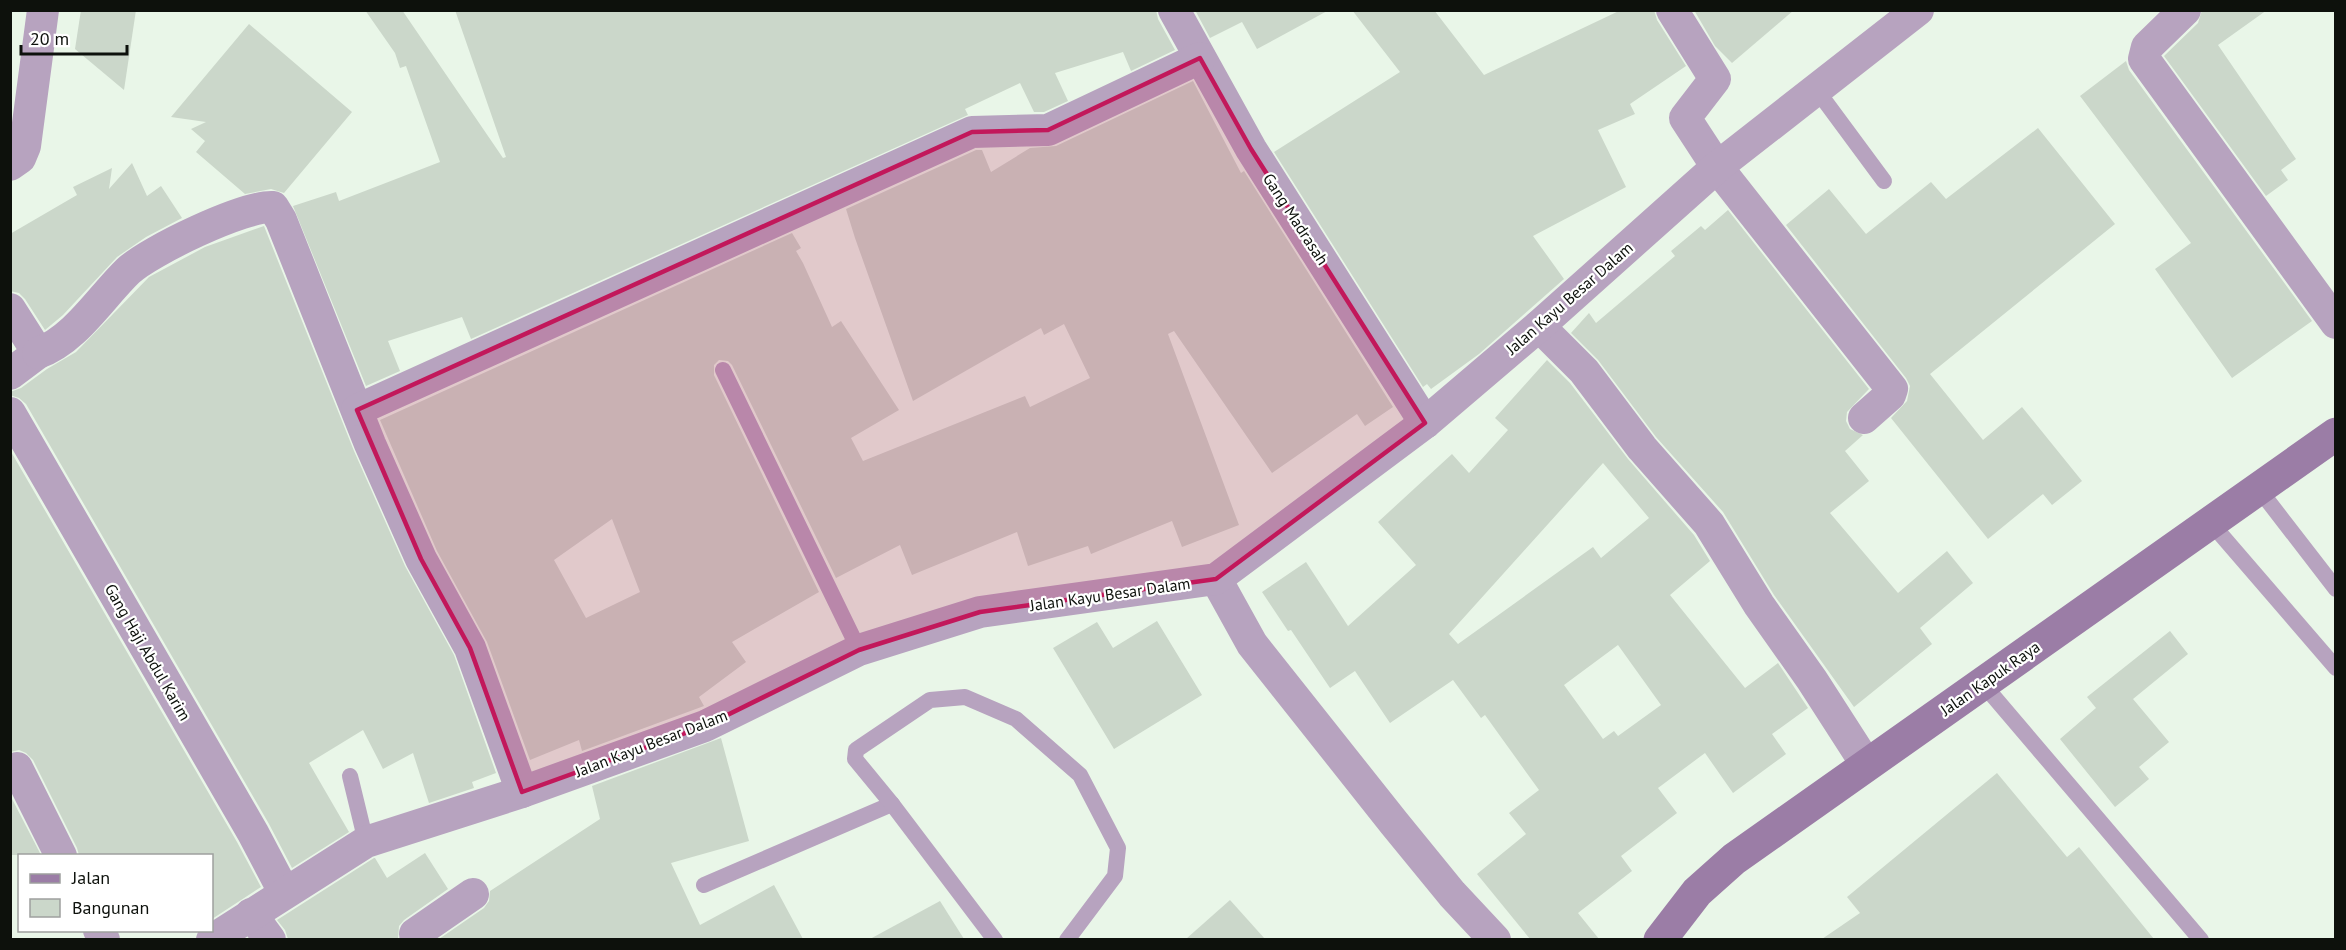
<svg xmlns="http://www.w3.org/2000/svg" width="2346" height="950" viewBox="0 0 2346 950" font-family="'PT Sans',sans-serif">
	<style>
		.building { fill: #cbd7ca; fill-rule: evenodd }
		.lines { fill: none; stroke-linecap: round; stroke-linejoin: round }
		.service { stroke: #b7a3bf; stroke-width: 16 }
		.minor { stroke: #b7a3bf; stroke-width: 32 }
		.secondary { stroke: #9b7da6; stroke-width: 33 }
		.marked { fill: #c2185b; fill-opacity: 0.2; stroke: #c2185b; stroke-width: 4.5; stroke-linejoin: round }
		.labels { text-anchor: middle; dominant-baseline: central; stroke-width: 4.5; stroke-linejoin: round; paint-order: stroke }
		.street-label { font-size: 16px; fill: #0d110c; stroke: #fff }
	</style>
	<rect width="100%" height="100%" fill="#e9f6e8"/>
	<g class="building">
		<polygon points="81,10 136,10 124,90 75,49"/>
		<polygon points="365,10 402,10 503,158 506,157 455,10 1156,10 1158,19 1175,50 1131,71 1123,52 1055,73 1068,101 1044,112 1034,112 1020,83 965,109 968,115 471,339 462,317 388,341 400,371 366,386 293,206 336,192 339,201 440,162 406,66 400,68 395,53"/>
		<polygon points="1195,10 1329,10 1257,49 1242,22 1210,38"/>
		<polygon points="1352,10 1434,10 1484,75 1621,10 1654,10 1657,20 1686,66 1630,104 1635,114 1598,130 1626,187 1533,236 1564,279 1479,354 1431,389 1427,384 1423,387 1274,152 1400,72"/>
		<polygon points="1694,10 1794,10 1732,63 1715,46"/>
		<polygon points="2202,10 2267,10 2218,45 2296,159 2281,170 2288,180 2266,196 2164,56 2198,23"/>
		<polygon points="249,24 352,112 284,193 271,189 245,194 196,152 205,141 191,129 206,122 171,117"/>
		<polygon points="2126,61 2129,70 2312,321 2232,378 2155,269 2191,243 2080,96"/>
		<path d="M1193,81L1241,173L1244,171L1393,407L1365,426L1357,414L1272,473L1174,331L1168,334L1239,525L1182,547L1172,521L1091,554L1088,546L1028,566L1017,532L912,575L900,545L836,578L732,365L728,361L719,360L714,365V375L819,592L732,642L746,662L699,697L704,706L582,751L579,740L530,760L487,642L437,551L380,420L792,233L801,248L796,251L803,263L832,327L841,321L899,410L851,438L863,461L1025,396L1030,407L1090,378L1064,324L1044,335L1041,328L913,401L855,238L846,209L976,150H982L991,172L1030,148L1056,146ZM612,519L640,592L586,618L554,560Z"/>
		<polygon points="2038,128 2115,224 1930,374 1983,440 2022,407 2082,481 2052,505 2043,494 1988,539 1891,418 1907,401 1910,386 1906,378 1786,225 1829,189 1866,234 1931,182 1946,199"/>
		<polygon points="132,163 147,196 161,186 182,218 146,237 117,257 63,315 45,330 25,299 19,293 10,291 10,234 77,195 73,187 112,168 109,189"/>
		<polygon points="1728,210 1869,389 1847,412 1846,421 1850,429 1863,435 1845,451 1869,481 1830,513 1898,593 1947,551 1973,583 1920,628 1932,644 1854,707 1774,595 1723,512 1656,437 1598,360 1571,333 1589,313 1596,323 1675,256 1671,251 1701,226 1705,230"/>
		<polygon points="264,226 354,451 405,566 454,655 496,773 472,782 474,788 429,803 413,753 383,769 363,730 309,763 349,832 292,868 269,824 26,404 19,398 10,395 10,392 21,388 47,369 76,352 149,277 205,247"/>
		<path d="M1547,360L1570,383L1628,459L1694,535L1710,561L1670,595L1745,688L1778,663L1808,708L1772,734L1786,754L1733,793L1705,753L1658,788L1677,813L1621,856L1632,871L1578,913L1599,939H1530L1477,874L1526,834L1509,813L1539,790L1485,715L1481,718L1453,680L1390,723L1355,671L1330,688L1291,630L1288,631L1262,592L1306,562L1348,626L1416,565L1378,522L1452,454L1469,473L1508,430L1495,418ZM1603,463L1649,518L1601,558L1593,547L1458,644L1449,634ZM1618,645L1661,705L1618,736L1614,731L1603,739L1564,685Z"/>
		<polygon points="10,450 237,842 261,887 212,919 212,855 79,855 77,848 33,760 26,753 19,750 10,752"/>
		<polygon points="1157,621 1202,695 1114,749 1053,648 1097,622 1113,648"/>
		<polygon points="2170,631 2188,654 2133,699 2169,742 2139,767 2149,779 2115,807 2060,739 2096,708 2087,697"/>
		<polygon points="721,738 749,841 671,863 700,925 774,885 803,939 439,939 484,908 489,901 490,891 600,819 592,786"/>
		<polygon points="1997,773 2067,857 2079,847 2154,939 1822,939 1860,913 1847,897"/>
		<polygon points="10,795 41,855 10,855"/>
		<polygon points="425,853 448,889 404,920 399,926 398,939 288,939 285,930 277,920 374,858 375,858 387,878"/>
		<polygon points="1230,900 1265,939 1186,939"/>
		<polygon points="940,901 964,939 870,939"/>
	</g>
	<g class="lines">
		<g class="service">
			<polyline points="1816,89 1884,181"/>
			<polyline points="723,370 859,650"/>
			<polyline points="2258,488 2336,589"/>
			<polyline points="2211,523 2336,668"/>
			<polyline points="1983,684 2201,940"/>
			<polyline points="350,776 366,842"/>
			<polyline points="704,885 892,804"/>
			<polyline points="995,940 892,804 855,759 856,750 930,700 965,697 1016,719 1080,775 1118,848 1115,876 1067,940"/>
		</g>
		<g class="minor">
			<polyline points="1174,10 1251,149 1425,423"/>
			<polyline points="1672,10 1715,79 1685,118 1717,167 1892,389 1890,395 1864,418"/>
			<polyline points="2185,10 2147,47 2144,59 2336,323"/>
			<polyline points="10,165 20,158 25,146 43,10"/>
			<polyline points="10,309 38,353 10,374"/>
			<polyline points="1539,326 1584,371 1642,448 1709,524 1759,605 1812,680 1866,764"/>
			<path d="M38,353C75,340 101,297 128,271C149,251 245,205 273,207L281,220L370,444L421,559L470,648L522,792"/>
			<polyline points="357,410 972,132 1048,130 1200,58"/>
			<polyline points="10,413 253,833 284,892"/>
			<polyline points="1216,579 1252,644 1394,823 1452,894 1495,940"/>
			<polyline points="17,768 61,856"/>
			<polyline points="251,914 270,940"/>
			<polyline points="99,930 104,940"/>
			<polyline points="212,940 366,842 522,792 705,726 859,650 980,612 1216,579 1425,423 1539,326 1717,167 1918,10"/>
			<polyline points="418,940 415,934 473,894"/>
		</g>
		<polyline class="secondary" points="1660,940 1697,892 1734,859 2336,434"/>
	</g>
	<path class="marked" d="M1200,58L1251,149L1425,423L1216,579L980,612L859,650L705,726L522,792L470,648L421,559L357,410L972,132L1048,130Z"/>
	<g class="labels">
		<g class="street-label">
			<text transform="translate(1296 219) rotate(57)">Gang Madrasah</text>
			<text transform="translate(1569 298) rotate(-41)">Jalan Kayu Besar Dalam</text>
			<text transform="translate(1110 594) rotate(-8)">Jalan Kayu Besar Dalam</text>
			<text transform="translate(148 652) rotate(60)">Gang Haji Abdul Karim</text>
			<text transform="translate(1990 678) rotate(-35)">Jalan Kapuk Raya</text>
			<text transform="translate(651 743) rotate(-21)">Jalan Kayu Besar Dalam</text>
		</g>
	</g>
	<rect width="2346" height="950" fill="none" stroke="#0d110c" stroke-width="24"/>
	<rect x="18" y="854" width="195" height="78" fill="#ffffff" stroke="#9ea09e" stroke-width="1.5"/>
	<rect x="30" y="874" width="30" height="9" fill="#9b7da6" stroke="#9ea09e" stroke-width="1.5"/>
	<text x="72" y="884" font-size="18" fill="#0d110c">Jalan</text>
	<rect x="30" y="899" width="30" height="18" fill="#cbd7ca" stroke="#9ea09e" stroke-width="1.5"/>
	<text x="72" y="914" font-size="18" fill="#0d110c">Bangunan</text>
	<path d="M21 45v9h106v-9" fill="none" stroke="#0d110c" stroke-width="3"/>
	<text x="30" y="45" font-size="18" fill="#0d110c" stroke="#ffffff" stroke-width="4.5" paint-order="stroke">20 m</text>
</svg>
